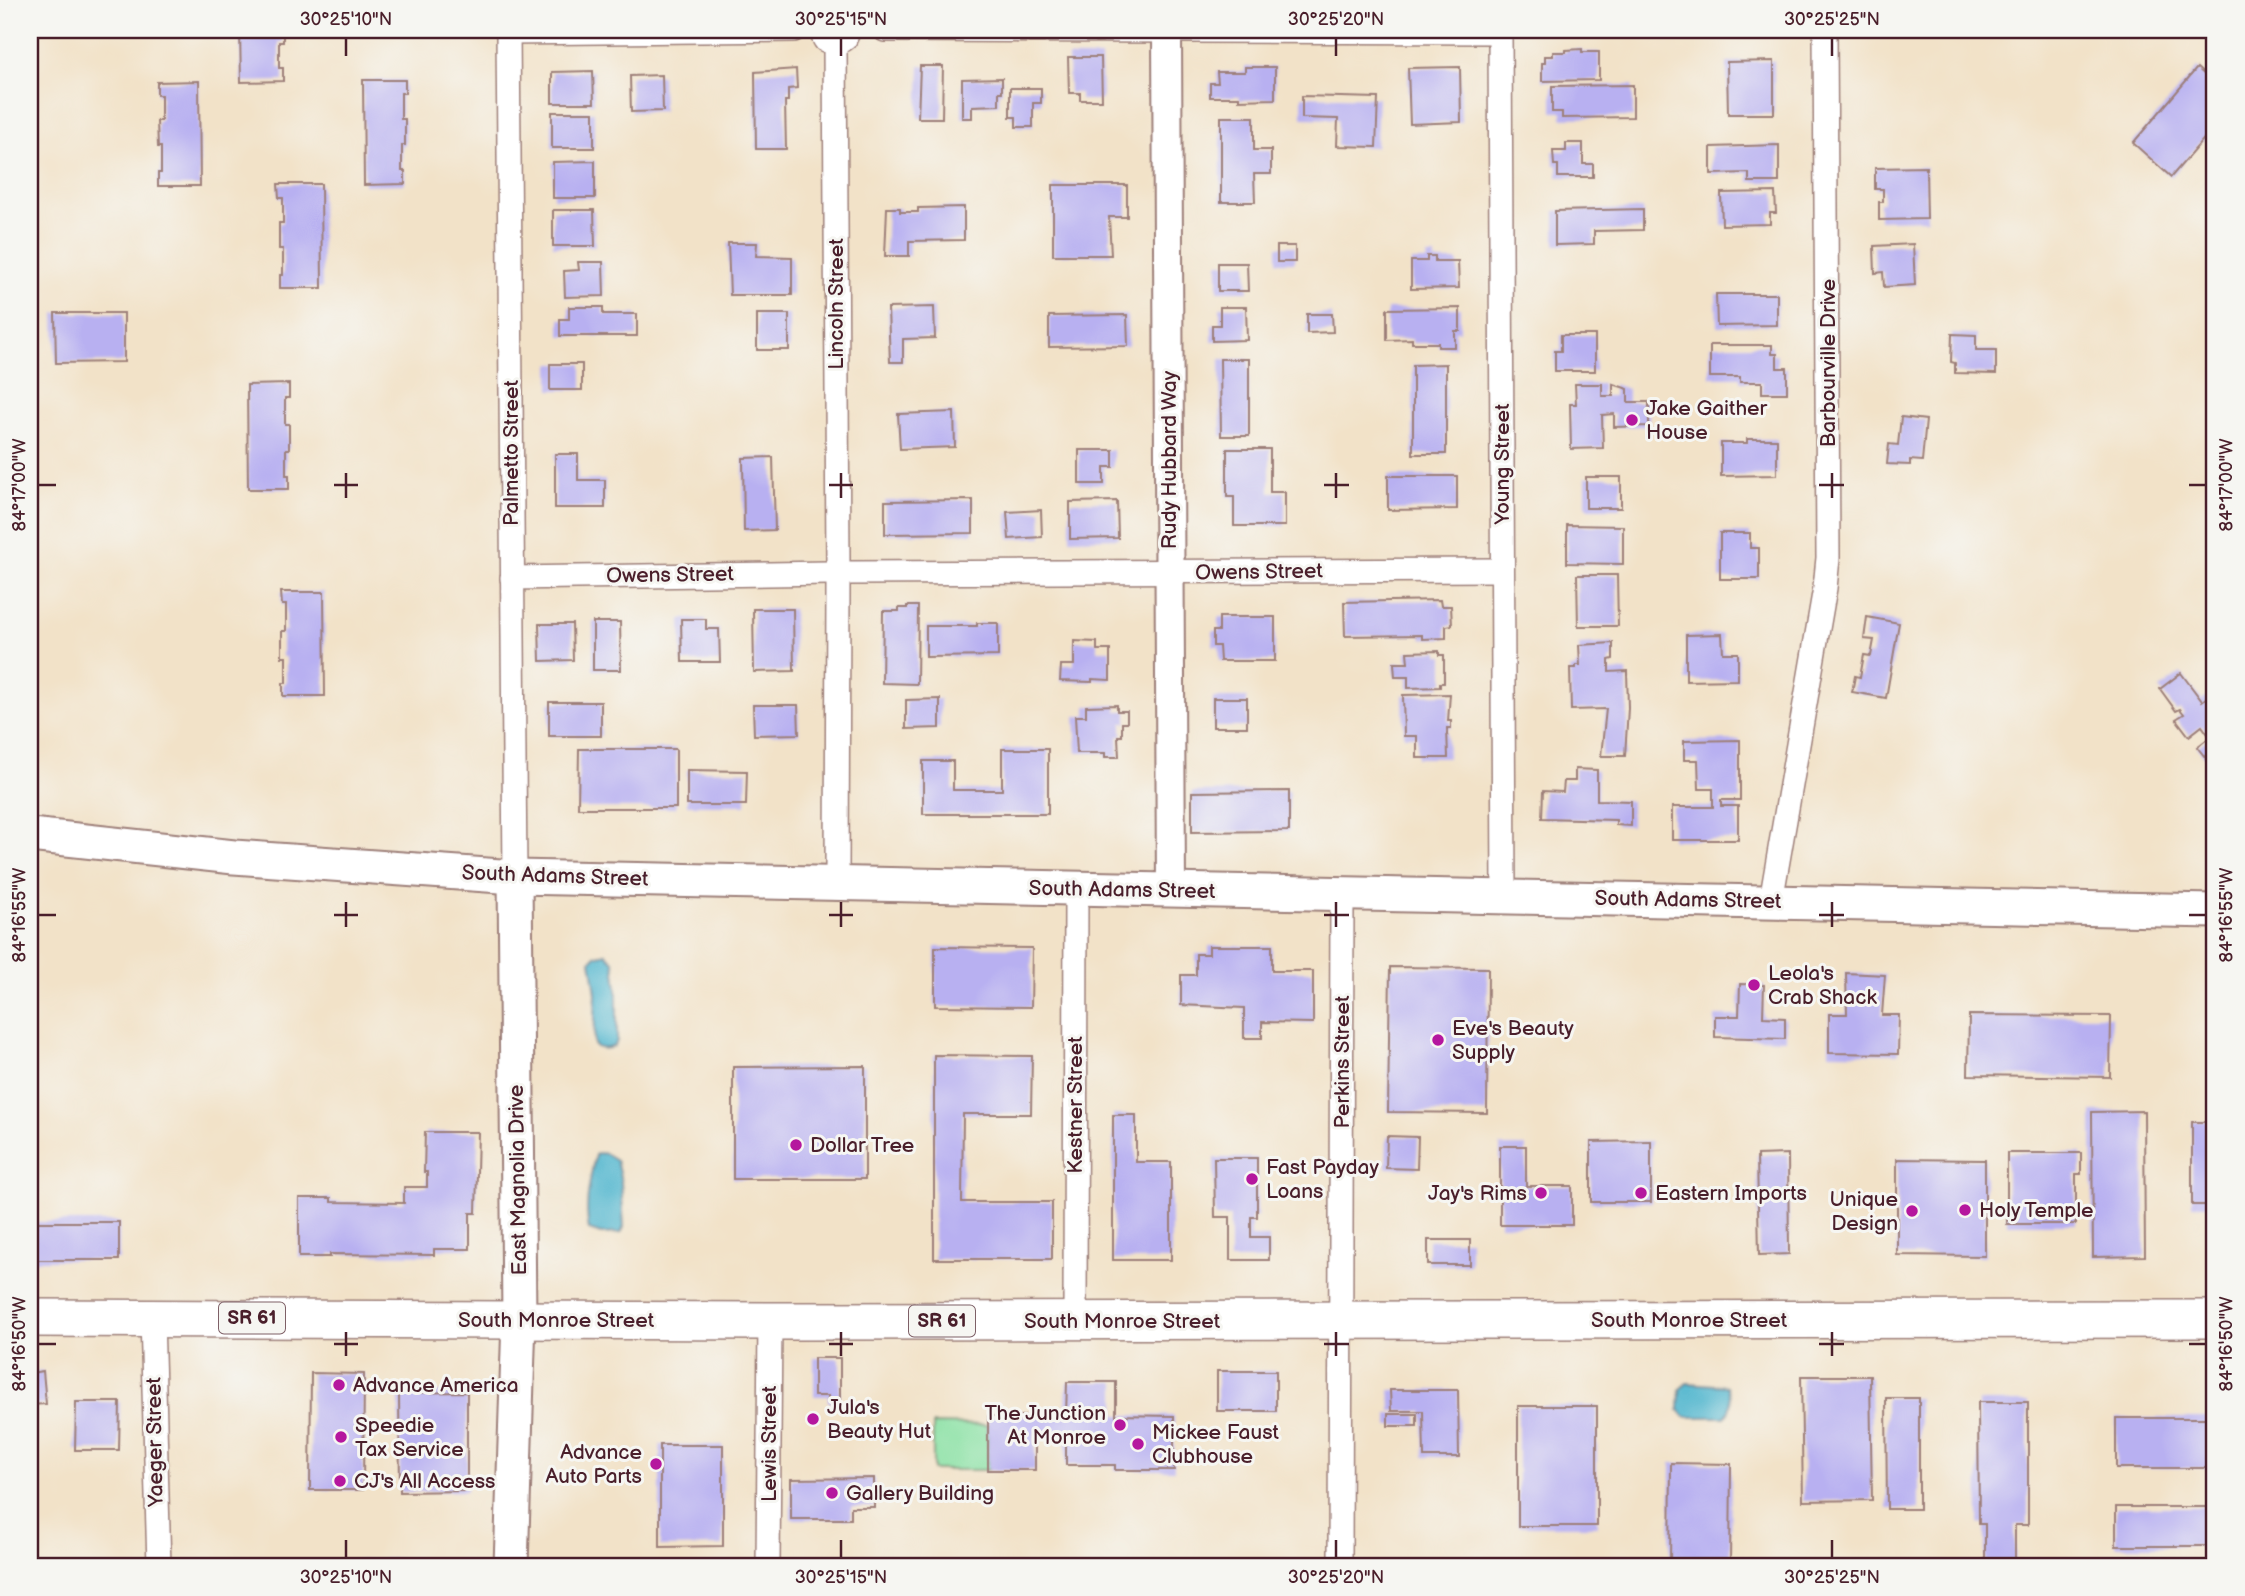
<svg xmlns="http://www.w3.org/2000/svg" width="2245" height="1596" viewBox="0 0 2245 1596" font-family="'Balsamiq Sans',sans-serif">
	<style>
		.green { fill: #8ae1a4; stroke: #6a8068; stroke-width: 2 }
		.water { fill: #4fb5ce; stroke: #4c6a7c; stroke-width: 2 }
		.building { fill: #b8b0f1 }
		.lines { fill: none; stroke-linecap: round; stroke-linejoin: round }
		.minor-casing { stroke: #9e807a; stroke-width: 26 }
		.tertiary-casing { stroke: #9e807a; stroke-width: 32 }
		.secondary-casing { stroke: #9e807a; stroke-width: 37 }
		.primary-casing { stroke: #9e807a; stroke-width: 40 }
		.minor { stroke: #fff; stroke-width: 23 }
		.tertiary { stroke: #fff; stroke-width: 28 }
		.secondary { stroke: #fff; stroke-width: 33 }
		.primary { stroke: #fff; stroke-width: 37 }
		.ticks { fill: none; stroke: #4a1f2b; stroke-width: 2.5 }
		.poi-dot { fill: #b5179e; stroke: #f6f6f2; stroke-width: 2.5 }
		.labels { text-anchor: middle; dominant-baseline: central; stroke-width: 6; stroke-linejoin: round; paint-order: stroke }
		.shield { fill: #f6f6f2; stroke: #7e6067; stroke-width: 2 }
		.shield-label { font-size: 19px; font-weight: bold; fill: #4a1f2b }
		.street-label { font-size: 21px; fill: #4a1f2b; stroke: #f6f6f2 }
		.poi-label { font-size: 21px; fill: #4a1f2b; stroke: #f6f6f2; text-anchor: start }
		.neatline { fill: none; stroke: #4a1f2b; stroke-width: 2.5 }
		.ticks-label { font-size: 18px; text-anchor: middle; fill: #4a1f2b }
	</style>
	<rect width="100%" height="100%" fill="#f6f6f2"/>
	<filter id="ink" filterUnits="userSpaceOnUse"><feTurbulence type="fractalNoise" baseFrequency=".0143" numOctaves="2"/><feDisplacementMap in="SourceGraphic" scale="14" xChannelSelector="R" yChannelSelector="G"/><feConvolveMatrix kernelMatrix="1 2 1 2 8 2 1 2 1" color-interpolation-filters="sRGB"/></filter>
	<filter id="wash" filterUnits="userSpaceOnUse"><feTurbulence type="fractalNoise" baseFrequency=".00686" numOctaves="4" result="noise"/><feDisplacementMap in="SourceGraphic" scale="28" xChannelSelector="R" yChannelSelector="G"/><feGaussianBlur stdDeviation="1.57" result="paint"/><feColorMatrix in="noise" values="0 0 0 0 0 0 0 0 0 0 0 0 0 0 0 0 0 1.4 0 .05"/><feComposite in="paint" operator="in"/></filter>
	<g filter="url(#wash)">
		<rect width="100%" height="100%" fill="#f2e2c8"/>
		<polygon class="green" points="933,1424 988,1425 988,1470 933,1470"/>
		<g class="water">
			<path d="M606,953L614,962L617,989V1040L615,1046C608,1049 600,1050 594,1045L596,993L591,960L595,956Z"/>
			<path d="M599,1153L606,1154L616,1160L621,1182L624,1227L621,1233L601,1234L589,1230C584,1204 590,1181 595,1155Z"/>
			<path d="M1687,1383L1727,1386C1731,1398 1733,1407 1725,1417H1685L1679,1410L1680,1389Z"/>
		</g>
		<g id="blocks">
			<g class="building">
				<polygon points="240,30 283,30 283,42 279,42 279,68 283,68 283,81 241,82"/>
				<polygon points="1564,30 1596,30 1596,33 1564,32"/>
				<polygon points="1857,30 1894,30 1894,32 1857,33"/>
				<polygon points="1582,49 1582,52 1599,52 1599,80 1542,81 1542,63 1545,63 1545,56 1553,56 1553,52 1566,52 1566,50"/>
				<polygon points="1068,57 1101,57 1102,100 1080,100 1080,93 1069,93"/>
				<polygon points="1774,61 1774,114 1728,114 1727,62"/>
				<polygon points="920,66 943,66 942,118 918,118"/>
				<polygon points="1245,67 1275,67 1275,99 1239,100 1239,97 1210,97 1210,83 1218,83 1217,72 1245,72"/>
				<polygon points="1460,67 1461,122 1410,124 1408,68"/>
				<polygon points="2197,68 2215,84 2215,126 2171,177 2133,143"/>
				<polygon points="796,69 797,88 788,89 788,101 785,101 786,149 756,149 755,72"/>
				<polygon points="593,71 594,103 552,103 552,72"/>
				<polygon points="662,75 663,111 631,112 630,76"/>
				<polygon points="1002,78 1002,92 999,92 999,105 972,106 972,118 962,118 962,79"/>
				<polygon points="363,80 405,80 405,93 401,93 401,119 405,119 405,145 402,145 402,171 405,171 405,184 364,185"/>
				<polygon points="199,81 200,186 158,186 158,173 161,173 161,147 158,147 157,121 161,121 161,95 157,95 157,82"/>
				<polygon points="1633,85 1633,117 1562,118 1562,112 1552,112 1552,86"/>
				<polygon points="1010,88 1041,88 1041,103 1033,103 1033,127 1016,127 1016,117 1010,117"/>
				<polygon points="1302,96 1378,98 1376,147 1337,146 1338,119 1302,118"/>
				<rect x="552" y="112" width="42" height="36"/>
				<polygon points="1221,117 1254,117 1254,150 1271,150 1271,174 1254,174 1255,202 1221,202"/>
				<polygon points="1566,143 1583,143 1583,164 1593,164 1593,177 1558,177 1558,165 1554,165 1553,151 1566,151"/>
				<polygon points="1779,145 1779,182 1749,182 1749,173 1711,174 1711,147"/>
				<polygon points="595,161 595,198 553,198 553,162"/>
				<polygon points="1926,167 1927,219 1879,220 1879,202 1883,202 1883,189 1875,189 1875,168"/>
				<polygon points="278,184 321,184 322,288 280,288 280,275 283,275 283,249 279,249 279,223 283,223 283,198 279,198"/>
				<polygon points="1053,185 1127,185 1127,217 1109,217 1111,255 1053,255"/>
				<polygon points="1775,192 1776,213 1770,213 1770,224 1722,225 1721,193"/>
				<polygon points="964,207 964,240 909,241 909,256 885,256 887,208 900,208 900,212 918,212 918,208"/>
				<polygon points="1643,209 1643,230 1594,231 1594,244 1555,245 1555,211"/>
				<polygon points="553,210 594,210 595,246 553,246"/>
				<polygon points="728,243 757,243 756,256 792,257 792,295 730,295"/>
				<polygon points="1913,244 1915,285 1884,287 1883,272 1875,273 1874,246"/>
				<rect x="1277" y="246" width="18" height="16"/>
				<polygon points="1427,256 1435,256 1435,261 1458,261 1459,288 1411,289 1411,261 1427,261"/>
				<polygon points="578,262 603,262 604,296 565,297 564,271 579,270"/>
				<polygon points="1218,263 1247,263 1248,291 1218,291"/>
				<polygon points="1716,294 1777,294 1777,325 1717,326"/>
				<polygon points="569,307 603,307 603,314 637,314 637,336 560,336 560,319 569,319"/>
				<polygon points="934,307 935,338 903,339 903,362 890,362 888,308"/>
				<polygon points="1220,307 1246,307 1247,340 1212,341 1212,325 1220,325"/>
				<polygon points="1460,308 1460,331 1455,331 1455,347 1438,347 1438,343 1412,343 1412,339 1387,340 1387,309"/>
				<polygon points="55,313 124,313 124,362 56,363"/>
				<rect x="757" y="314" width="32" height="36"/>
				<polygon points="1307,314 1332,314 1333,332 1307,333"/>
				<polygon points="1127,315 1128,346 1049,347 1049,316"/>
				<polygon points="1952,334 1976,335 1976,350 1996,350 1996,374 1955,373 1955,363 1951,362"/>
				<polygon points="1561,335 1595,335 1595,371 1555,371 1555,351 1561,351"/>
				<polygon points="1710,345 1772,345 1772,354 1777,354 1777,368 1787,368 1787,393 1762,393 1762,382 1740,382 1740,377 1710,377"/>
				<polygon points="1220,359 1249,359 1249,436 1221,436"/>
				<rect x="550" y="364" width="32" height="26"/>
				<polygon points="1446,364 1446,454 1413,454 1413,365"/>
				<polygon points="289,384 289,398 285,398 285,424 289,424 289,449 286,449 286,475 289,475 289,489 248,489 247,385"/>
				<polygon points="1575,384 1602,384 1602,396 1613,396 1613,384 1628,389 1628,402 1649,402 1649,426 1614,427 1614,414 1602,415 1603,448 1571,449 1570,404 1576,404"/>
				<polygon points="954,412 955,447 900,449 898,414"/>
				<polygon points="1901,417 1926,420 1922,461 1910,460 1910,465 1887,464 1889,444 1898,445"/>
				<polygon points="1747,439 1777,439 1777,475 1721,476 1721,443 1747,443"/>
				<polygon points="1227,449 1270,449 1270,492 1285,492 1285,526 1234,526 1234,497 1227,497"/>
				<polygon points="1079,450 1113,450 1113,467 1104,467 1104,484 1079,484"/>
				<polygon points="555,454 578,454 578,480 605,480 605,508 555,508"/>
				<polygon points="773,457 775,530 744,531 743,458"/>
				<polygon points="1388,476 1457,476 1457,509 1388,510"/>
				<rect x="1586" y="477" width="35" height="31"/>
				<polygon points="973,500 973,533 885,534 885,501"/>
				<polygon points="1117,501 1118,538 1070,539 1070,502"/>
				<polygon points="1041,510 1042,537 1009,539 1007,512"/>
				<polygon points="1567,525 1623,526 1623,564 1567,563"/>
				<polygon points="1720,533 1750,533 1750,548 1759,548 1759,579 1720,579"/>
				<polygon points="1577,575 1617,575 1618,626 1578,626"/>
				<polygon points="281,592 324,592 325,696 283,696 283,683 286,683 286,657 282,657 282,631 286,631 286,605 282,605"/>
				<polygon points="1440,600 1441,606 1451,606 1452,625 1446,626 1446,638 1422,639 1422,635 1345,636 1344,602"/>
				<polygon points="907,606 918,606 917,684 882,683 883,611 899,611 899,608 907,608"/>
				<polygon points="753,609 793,609 794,671 754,672"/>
				<polygon points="1219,617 1275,617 1275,661 1220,661 1219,646 1213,646 1213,631 1219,631"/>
				<polygon points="1867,617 1899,623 1886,698 1852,692 1855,676 1860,677 1864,655 1871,656 1874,640 1864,639"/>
				<polygon points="681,619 706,619 706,629 719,629 720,662 682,662"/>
				<polygon points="593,622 620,622 621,670 593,670"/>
				<polygon points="977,623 998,623 998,656 926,657 926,626 977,626"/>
				<polygon points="539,624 572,624 573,660 540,661"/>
				<polygon points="1722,634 1723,653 1738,653 1738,680 1686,681 1686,635"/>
				<polygon points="1074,641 1097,642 1097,650 1110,650 1110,680 1092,679 1092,682 1060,681 1061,665 1074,665"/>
				<polygon points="1613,643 1613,659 1609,660 1609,672 1627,671 1628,708 1625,756 1601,756 1606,709 1571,710 1570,668 1576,668 1576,665 1580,665 1579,645"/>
				<polygon points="1439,651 1439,655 1444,655 1444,683 1440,683 1440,687 1408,688 1408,677 1395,677 1394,663 1408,663 1407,652"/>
				<polygon points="2181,673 2202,701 2215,691 2215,757 2209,762 2197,747 2210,737 2202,726 2189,736 2176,719 2184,714 2180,709 2176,711 2160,689"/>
				<polygon points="1450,694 1448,721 1451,721 1451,728 1447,728 1448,758 1417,758 1417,736 1404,736 1403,695"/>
				<rect x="1213" y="698" width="34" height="29"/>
				<polygon points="940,699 940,728 906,729 906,700"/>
				<rect x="549" y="702" width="52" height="34"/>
				<polygon points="753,705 798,705 799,734 754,735"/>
				<polygon points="1117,705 1117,711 1127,711 1127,723 1122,723 1122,736 1118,736 1119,757 1105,757 1105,753 1077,753 1075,716 1086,716 1086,706"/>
				<polygon points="1740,740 1740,800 1721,800 1721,806 1738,806 1738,840 1672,840 1672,807 1713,807 1713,789 1699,789 1698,760 1684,760 1684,741"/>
				<polygon points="579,749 676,749 676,808 578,808"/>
				<polygon points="1002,749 1048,749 1048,814 923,814 923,761 953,761 953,790 1002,790"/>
				<polygon points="1575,769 1597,770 1597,800 1631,801 1631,826 1616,825 1616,820 1542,818 1543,791 1563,792 1564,781 1575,781"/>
				<polygon points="687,770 747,771 746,805 687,805"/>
				<polygon points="1289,791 1289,831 1192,832 1192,792"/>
				<polygon points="1209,946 1272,946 1272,971 1313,971 1313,1023 1262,1022 1262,1038 1244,1038 1244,1008 1181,1005 1181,975 1196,975 1196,954 1209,954"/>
				<polygon points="935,947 1032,948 1031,1007 935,1006"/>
				<polygon points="1390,967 1488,968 1487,1113 1388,1112"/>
				<polygon points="1846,973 1885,975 1882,1015 1899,1015 1898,1054 1829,1053 1829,1014 1847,1014"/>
				<polygon points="1740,984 1764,985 1763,1017 1785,1018 1785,1039 1715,1037 1715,1016 1739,1016"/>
				<polygon points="1969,1015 2111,1016 2110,1077 1968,1075"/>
				<polygon points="934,1055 1032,1056 1031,1114 963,1114 962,1202 1052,1202 1052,1259 934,1259"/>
				<polygon points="865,1066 865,1179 733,1179 733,1067"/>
				<polygon points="2144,1111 2145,1256 2093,1257 2092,1112"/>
				<polygon points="1113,1115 1136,1115 1136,1162 1171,1162 1171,1260 1113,1260"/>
				<rect x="2192" y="1122" width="23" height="83"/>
				<polygon points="425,1132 478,1132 476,1213 470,1213 470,1249 434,1249 434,1255 330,1254 330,1257 299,1257 299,1198 331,1198 331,1202 404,1203 404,1187 427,1187 427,1172 424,1172"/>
				<polygon points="1387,1136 1418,1137 1417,1169 1386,1168"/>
				<polygon points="1651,1141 1651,1202 1591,1202 1591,1142"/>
				<polygon points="1500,1146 1526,1146 1526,1186 1572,1186 1572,1225 1500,1225"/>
				<polygon points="2007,1153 2081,1153 2081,1174 2076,1174 2076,1224 2007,1224"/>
				<polygon points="1788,1154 1789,1254 1759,1255 1757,1155"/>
				<polygon points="1214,1158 1257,1158 1257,1217 1251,1217 1251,1237 1269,1237 1269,1260 1230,1260 1230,1217 1215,1217"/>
				<polygon points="1897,1159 1985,1160 1985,1256 1897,1255"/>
				<rect x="30" y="1222" width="89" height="38"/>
				<rect x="1428" y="1240" width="42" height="25"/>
				<polygon points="814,1358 840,1358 840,1402 828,1402 828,1396 814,1396"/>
				<polygon points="43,1371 46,1404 30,1405 30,1373"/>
				<rect x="1217" y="1371" width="59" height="40"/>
				<polygon points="311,1373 364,1374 363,1490 310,1490"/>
				<polygon points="1801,1376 1870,1376 1872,1500 1803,1501"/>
				<polygon points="1067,1382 1116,1382 1116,1415 1174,1416 1174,1470 1115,1470 1115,1465 1066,1465 1066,1434 1035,1433 1035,1470 988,1470 988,1416 1066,1416"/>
				<polygon points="1390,1390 1458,1390 1459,1457 1424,1457 1423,1411 1391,1411"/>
				<polygon points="467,1392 467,1491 400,1492 399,1393"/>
				<polygon points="1886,1398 1919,1398 1919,1509 1887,1509"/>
				<polygon points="76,1402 120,1402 119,1450 75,1450"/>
				<polygon points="1978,1402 2028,1402 2028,1525 2015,1525 2015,1566 1985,1566 1985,1524 1979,1524"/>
				<rect x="1518" y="1406" width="79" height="120"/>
				<rect x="1388" y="1414" width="29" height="12"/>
				<rect x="2116" y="1418" width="99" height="50"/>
				<polygon points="30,1427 33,1427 36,1462 30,1462"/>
				<polygon points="660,1445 723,1445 723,1546 660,1547"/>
				<polygon points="1671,1463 1731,1464 1730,1566 1670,1566"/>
				<polygon points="874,1478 874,1507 851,1507 851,1519 791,1519 791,1479"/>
				<rect x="2116" y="1507" width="99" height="39"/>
				<polygon points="417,1558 417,1566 343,1566 343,1561"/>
			</g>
		</g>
	</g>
	<g filter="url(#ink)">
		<use href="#blocks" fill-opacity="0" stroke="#9e807a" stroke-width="2"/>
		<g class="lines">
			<defs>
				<g id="minor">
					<polyline points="508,30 515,877"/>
					<polyline points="820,30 825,40 835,44 845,39 849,30"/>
					<polyline points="885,30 1500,32"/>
					<polyline points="1500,30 1504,897"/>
					<polyline points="508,33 794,30"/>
					<polyline points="835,44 838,564"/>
					<polyline points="847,573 1502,570"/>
					<polyline points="512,578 829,573"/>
					<polyline points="837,883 838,582"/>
					<polyline points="1771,901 1825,588 1828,558 1825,30"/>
					<polyline points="152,1318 159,1566"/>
					<polyline points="1075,1321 1076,889"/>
					<polyline points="768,1566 770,1321"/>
					<polyline points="1340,1566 1342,895"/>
				</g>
				<polyline id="tertiary" points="1167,30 1171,891"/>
				<g id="secondary">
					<polyline points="30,835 234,857 515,877 2215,911"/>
					<polyline points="511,1566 519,1319 515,877"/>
				</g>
				<polyline id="primary" points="30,1318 770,1321 2215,1319"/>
			</defs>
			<use href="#minor" class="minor-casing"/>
			<use href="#tertiary" class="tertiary-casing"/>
			<use href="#secondary" class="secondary-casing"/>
			<use href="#primary" class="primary-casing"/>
			<use href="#minor" class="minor"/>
			<use href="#tertiary" class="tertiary"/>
			<use href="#secondary" class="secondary"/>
			<use href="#primary" class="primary"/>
		</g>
	</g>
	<path class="ticks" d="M346,38V56M841,38V56M1336,38V56M1832,38V56M346,473V498M841,473V498M1336,473V498M1832,473V498M38,485H56M334,485H358M829,485H853M1324,485H1349M1819,485H1844M2189,485H2206M346,902V927M841,902V927M1336,902V927M1832,902V927M38,915H56M334,915H358M829,915H853M1324,915H1349M1819,915H1844M2189,915H2206M346,1332V1356M841,1332V1356M1336,1332V1356M1832,1332V1356M38,1344H56M334,1344H358M829,1344H853M1324,1344H1349M1819,1344H1844M2189,1344H2206M346,1540V1558M841,1540V1558M1336,1540V1558M1832,1540V1558"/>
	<g class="poi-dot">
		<circle cx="1632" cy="420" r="7"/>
		<circle cx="1754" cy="985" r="7"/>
		<circle cx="1438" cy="1040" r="7"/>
		<circle cx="796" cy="1145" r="7"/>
		<circle cx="1252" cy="1179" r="7"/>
		<circle cx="1541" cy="1193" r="7"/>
		<circle cx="1641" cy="1193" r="7"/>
		<circle cx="1965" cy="1210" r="7"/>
		<circle cx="1912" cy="1211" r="7"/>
		<circle cx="339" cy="1385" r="7"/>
		<circle cx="813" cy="1419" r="7"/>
		<circle cx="1120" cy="1425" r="7"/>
		<circle cx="341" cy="1437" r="7"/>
		<circle cx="1138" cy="1444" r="7"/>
		<circle cx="656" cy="1464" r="7"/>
		<circle cx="340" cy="1481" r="7"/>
		<circle cx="832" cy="1493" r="7"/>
	</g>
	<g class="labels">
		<g class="shield">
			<rect x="219" y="1302.5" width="66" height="31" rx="5"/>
			<rect x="909" y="1305.5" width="66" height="31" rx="5"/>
		</g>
		<g class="shield-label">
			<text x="252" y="1318">SR 61</text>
			<text x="942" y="1321">SR 61</text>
		</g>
		<g class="street-label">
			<text transform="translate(836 304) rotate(-90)">Lincoln Street</text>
			<text transform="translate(1828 363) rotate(-90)">Barbourville Drive</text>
			<text transform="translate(511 453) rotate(-90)">Palmetto Street</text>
			<text transform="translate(1169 460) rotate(-90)">Rudy Hubbard Way</text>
			<text transform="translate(1502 464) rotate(-90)">Young Street</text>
			<text transform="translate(1259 572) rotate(-1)">Owens Street</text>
			<text transform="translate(670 575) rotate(-1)">Owens Street</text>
			<text transform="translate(555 876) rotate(2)">South Adams Street</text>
			<text transform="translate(1122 890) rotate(1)">South Adams Street</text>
			<text transform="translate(1688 900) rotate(1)">South Adams Street</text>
			<text transform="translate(1342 1062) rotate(-90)">Perkins Street</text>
			<text transform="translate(1075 1105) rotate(-90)">Kestner Street</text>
			<text transform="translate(518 1180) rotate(-91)">East Magnolia Drive</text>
			<text x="556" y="1320">South Monroe Street</text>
			<text x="1689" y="1320">South Monroe Street</text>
			<text x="1122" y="1321">South Monroe Street</text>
			<text transform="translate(155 1442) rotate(-91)">Yaeger Street</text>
			<text transform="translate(769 1444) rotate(-90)">Lewis Street</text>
		</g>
		<g class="poi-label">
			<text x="1646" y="408">Jake Gaither<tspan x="1646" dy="24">House</tspan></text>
			<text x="1768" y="973">Leola's<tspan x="1768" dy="24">Crab Shack</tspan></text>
			<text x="1452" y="1028">Eve's Beauty<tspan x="1452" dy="24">Supply</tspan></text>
			<text x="810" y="1145">Dollar Tree</text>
			<text x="1266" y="1167">Fast Payday<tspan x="1266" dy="24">Loans</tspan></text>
			<text x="1527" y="1193" text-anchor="end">Jay's Rims</text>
			<text x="1655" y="1193">Eastern Imports</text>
			<text x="1898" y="1199" text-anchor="end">Unique<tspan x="1898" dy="24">Design</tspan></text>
			<text x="1979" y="1210">Holy Temple</text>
			<text x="353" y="1385">Advance America</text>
			<text x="827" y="1407">Jula's<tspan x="827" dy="24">Beauty Hut</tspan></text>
			<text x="1106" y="1413" text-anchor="end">The Junction<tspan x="1106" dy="24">At Monroe</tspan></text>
			<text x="355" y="1425">Speedie<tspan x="355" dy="24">Tax Service</tspan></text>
			<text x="1152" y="1432">Mickee Faust<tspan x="1152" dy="24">Clubhouse</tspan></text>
			<text x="642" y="1452" text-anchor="end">Advance<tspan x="642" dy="24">Auto Parts</tspan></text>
			<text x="354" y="1481">CJ's All Access</text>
			<text x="846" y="1493">Gallery Building</text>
		</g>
	</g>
	<rect width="2245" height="1596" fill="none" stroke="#f6f6f2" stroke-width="77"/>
	<rect x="38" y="38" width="2168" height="1520" class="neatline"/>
	<g class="ticks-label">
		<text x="346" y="25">30°25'10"N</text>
		<text x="841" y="25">30°25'15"N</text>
		<text x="1336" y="25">30°25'20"N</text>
		<text x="1832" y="25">30°25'25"N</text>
		<text transform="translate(2226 485) rotate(-90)" y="6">84°17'00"W</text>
		<text transform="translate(19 485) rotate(-90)" y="6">84°17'00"W</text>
		<text transform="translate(2226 915) rotate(-90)" y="6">84°16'55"W</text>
		<text transform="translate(19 915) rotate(-90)" y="6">84°16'55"W</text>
		<text transform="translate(2226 1344) rotate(-90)" y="6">84°16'50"W</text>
		<text transform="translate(19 1344) rotate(-90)" y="6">84°16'50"W</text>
		<text x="346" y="1583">30°25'10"N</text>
		<text x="841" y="1583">30°25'15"N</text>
		<text x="1336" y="1583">30°25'20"N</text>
		<text x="1832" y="1583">30°25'25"N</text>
	</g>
</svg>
